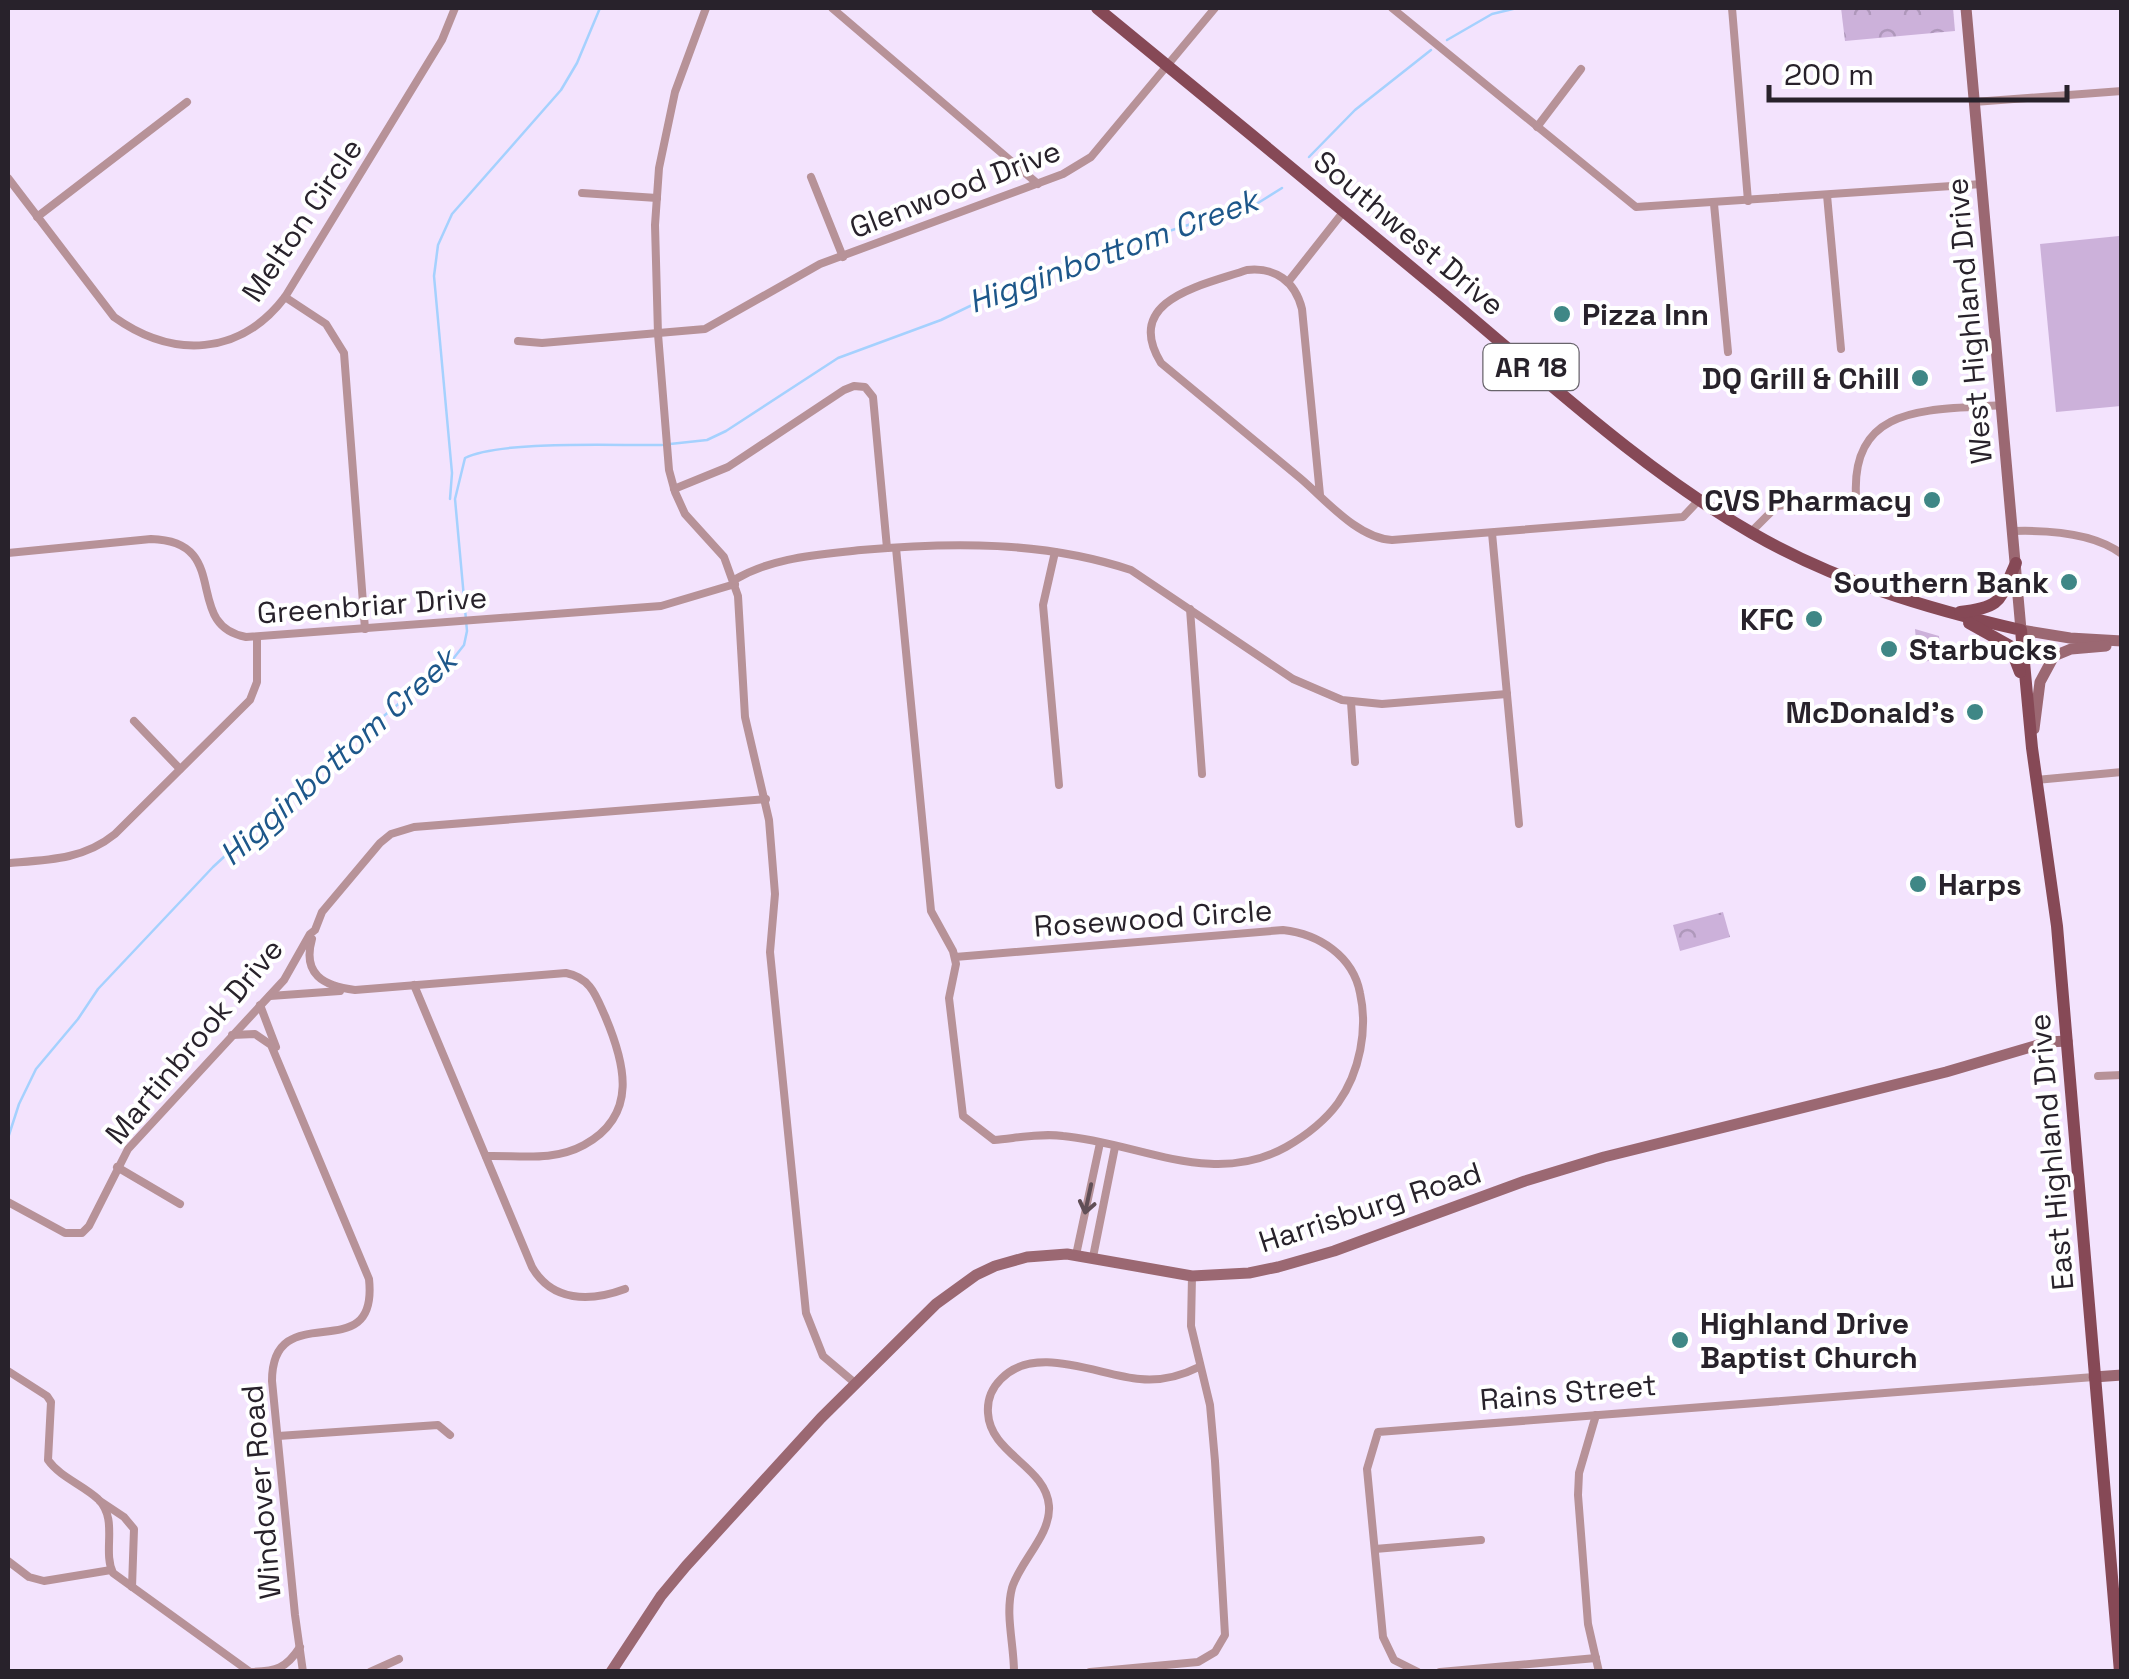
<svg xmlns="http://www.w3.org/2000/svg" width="2129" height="1679" viewBox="0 0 2129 1679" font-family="'Space Grotesk',sans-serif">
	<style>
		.green { fill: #ccb1da }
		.park { fill: url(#park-crowns) }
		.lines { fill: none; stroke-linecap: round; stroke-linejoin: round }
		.stream { stroke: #a5d1fe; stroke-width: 2.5 }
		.street { stroke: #b79298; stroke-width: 8 }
		.secondary { stroke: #9b6872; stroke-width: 11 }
		.primary { stroke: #864956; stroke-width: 12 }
		.oneway { stroke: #614f57 }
		.poi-dot { fill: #3f8786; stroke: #fff; stroke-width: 4 }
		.labels { text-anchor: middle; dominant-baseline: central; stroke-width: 8; stroke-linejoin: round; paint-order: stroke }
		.shield { fill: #fff; stroke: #68646b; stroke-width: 2.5 }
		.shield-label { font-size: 28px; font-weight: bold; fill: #28222b }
		.street-label { font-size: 30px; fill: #28222b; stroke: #fff }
		.poi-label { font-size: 30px; font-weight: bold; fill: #28222b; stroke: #fff; text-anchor: end }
		.water-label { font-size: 32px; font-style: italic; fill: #1d578a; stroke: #fff }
	</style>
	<defs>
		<pattern id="park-crowns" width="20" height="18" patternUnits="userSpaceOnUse" patternTransform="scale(2.5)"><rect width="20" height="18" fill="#ccb1da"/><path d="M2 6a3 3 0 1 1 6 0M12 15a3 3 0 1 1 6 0" fill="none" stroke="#af98bb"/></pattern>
	</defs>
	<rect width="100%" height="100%" fill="#f3e3fd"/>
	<polygon class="green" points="2119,236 2121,406 2056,412 2040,244"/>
	<g class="park">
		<polygon points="1841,8 1953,8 1955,31 1845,41"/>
		<polygon points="1915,629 1939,636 1941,660 1918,662"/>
		<polygon points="1723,912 1730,937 1680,951 1673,925"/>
	</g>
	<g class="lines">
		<g class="stream">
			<polyline points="1447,40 1492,14 1517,8"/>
			<polyline points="1309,157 1355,110 1431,50"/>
			<polyline points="670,444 707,440 726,431 838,358 941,320 1045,270 1258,203 1282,188"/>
			<polyline points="450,499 452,473 434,276 438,245 452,214 561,90 577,63 600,8"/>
			<path d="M8,1138L19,1104L36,1069L78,1019L98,989L213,867L317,771L453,659L464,645L467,631L455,499L465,458C500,440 618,446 662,445"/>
		</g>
		<g class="street">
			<polyline points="706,8 675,92 659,168 655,225 658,334 669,470 675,492 685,514 724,557 738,596 745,717 769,820 775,894 770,952 806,1313 823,1356 855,1383"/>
			<polyline points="832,8 1038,184"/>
			<polyline points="1392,8 1636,207 1982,184"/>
			<polyline points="1732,8 1748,201"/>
			<polyline points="1974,102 2122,91"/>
			<polyline points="1537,127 1581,69"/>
			<polyline points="811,177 843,257"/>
			<path d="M8,178L114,317C173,359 240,356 285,297L442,40L455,8"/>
			<polyline points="582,193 657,198"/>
			<polyline points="1827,195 1841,349"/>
			<polyline points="1714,204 1728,352"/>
			<polyline points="37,217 187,102"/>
			<polyline points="1288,282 1344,211"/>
			<polyline points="285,297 326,324 344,353 365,629"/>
			<polyline points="518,341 542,343 705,329 820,264 1063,174 1091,157 1215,8"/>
			<polyline points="674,489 728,467 844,390 854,386 865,387 873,397 887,548"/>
			<path d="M1320,495L1302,309C1295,281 1275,267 1247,270C1204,285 1122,299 1161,363L1300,478C1325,499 1357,538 1392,540L1683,517L1699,500"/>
			<path d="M2013,531C2047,530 2093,532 2122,554"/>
			<path d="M1751,532L1777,506L1856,496C1851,401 1934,411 2002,405"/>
			<polyline points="1492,533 1519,824"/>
			<path d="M896,548L931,911L953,951L956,964L949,998L963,1116L994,1140C1017,1138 1041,1133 1063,1136C1140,1143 1212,1188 1286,1147C1307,1135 1324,1122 1338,1103C1360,1072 1368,1029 1360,993C1353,956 1319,934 1283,930L955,957"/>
			<polyline points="1055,552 1043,605 1059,785"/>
			<path d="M8,553L151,539C234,541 181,625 246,637L661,606L735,584"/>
			<path d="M734,580C773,557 817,555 861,550C952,542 1044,541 1131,570L1293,679L1342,700L1382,704L1507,694"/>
			<polyline points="1190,609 1202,774"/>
			<polyline points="1351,702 1355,762"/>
			<polyline points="134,721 180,769"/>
			<polyline points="2036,780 2122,772"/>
			<path d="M8,863C47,860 83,860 115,834L250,700L257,682V637"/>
			<path d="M312,939C302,974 323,986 355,990L566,973C591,978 596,996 605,1016C625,1063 639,1115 584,1145C553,1162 519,1155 486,1156"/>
			<path d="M414,985L532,1267C552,1302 590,1302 625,1289"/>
			<polyline points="270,996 340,991"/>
			<polyline points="260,1005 276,1047"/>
			<path d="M232,1035L255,1034L271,1045L369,1279C379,1372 272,1293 272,1381L295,1615L303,1672"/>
			<polyline points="2098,1076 2122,1075"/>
			<polyline points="117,1167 180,1204"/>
			<polyline points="8,1202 65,1233 82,1233 89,1226 128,1149 284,980 310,934 315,930 322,912 380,843 391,834 414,827 766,799"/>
			<polyline points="1076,1255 1100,1143"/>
			<polyline points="1093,1257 1115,1147"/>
			<path d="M8,1371L47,1396L51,1402L48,1460C60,1477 83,1485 98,1499C119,1520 102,1550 113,1573L250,1672"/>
			<polyline points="1596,1415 1579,1473 1578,1495 1588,1624 1599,1672"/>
			<polyline points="278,1436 438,1425 450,1435"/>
			<polyline points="100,1501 124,1517 134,1529 132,1587"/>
			<polyline points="1375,1549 1481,1540"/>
			<polyline points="8,1561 29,1577 44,1581 111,1570"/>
			<path d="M251,1672C276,1671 286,1669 300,1647"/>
			<polyline points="370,1672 399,1659"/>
			<path d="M1014,1672C1014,1644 1005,1615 1012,1588C1020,1561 1051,1535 1049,1506C1046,1466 990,1454 988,1413C987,1399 992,1388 1001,1379C1035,1343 1100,1376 1140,1379C1160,1381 1181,1376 1199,1367"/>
			<polyline points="1090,1672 1198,1662 1215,1652 1225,1635 1215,1461 1210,1405 1191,1326 1192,1276"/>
			<polyline points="1418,1672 1394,1660 1383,1637 1367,1469 1378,1432 2094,1377"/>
			<polyline points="1440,1672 1596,1658"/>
		</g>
		<g class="secondary">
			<polyline points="1966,8 2021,630 2070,638 2122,641"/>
			<polyline points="2034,729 2040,682 2054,656 2071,649 2106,646"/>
			<polyline points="2094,1377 2122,1375"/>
			<polyline points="611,1672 661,1596 686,1566 821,1418 936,1304 976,1275 995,1266 1027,1257 1067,1254 1192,1276 1249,1273 1278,1267 1334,1251 1525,1181 1604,1157 1946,1072 2048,1042 2067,1041"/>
		</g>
		<g class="primary">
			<path d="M1097,8C1212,102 1327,197 1441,292C1541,375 1639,468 1752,533C1835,581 1928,609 2021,630L2032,748L2057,926L2120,1672"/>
			<path d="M1960,612C2005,607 1999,599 2016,563"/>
			<polyline points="1969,623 2010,646 2020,672"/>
		</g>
	</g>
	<defs><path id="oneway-shaft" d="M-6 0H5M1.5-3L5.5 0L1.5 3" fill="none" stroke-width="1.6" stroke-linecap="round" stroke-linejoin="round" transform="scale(2.5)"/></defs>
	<use class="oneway" href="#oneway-shaft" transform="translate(1088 1199) rotate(102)"/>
	<g class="poi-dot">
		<circle cx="1562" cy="314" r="10"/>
		<circle cx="1920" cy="378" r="10"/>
		<circle cx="1932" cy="500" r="10"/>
		<circle cx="2069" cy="582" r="10"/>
		<circle cx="1814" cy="619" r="10"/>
		<circle cx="1889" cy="649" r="10"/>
		<circle cx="1975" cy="712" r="10"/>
		<circle cx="1918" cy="884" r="10"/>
		<circle cx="1680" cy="1340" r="10"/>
	</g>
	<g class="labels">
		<rect class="shield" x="1483.5" y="344" width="95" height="46" rx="8"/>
		<g class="shield-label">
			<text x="1531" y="367">AR 18</text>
		</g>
		<g class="street-label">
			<text transform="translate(955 189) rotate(-21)">Glenwood Drive</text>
			<text transform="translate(302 220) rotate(-56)">Melton Circle</text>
			<text transform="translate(1409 233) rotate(40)">Southwest Drive</text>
			<text transform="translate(1969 321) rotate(-95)">West Highland Drive</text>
			<text transform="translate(372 605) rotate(-4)">Greenbriar Drive</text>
			<text transform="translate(1153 918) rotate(-4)">Rosewood Circle</text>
			<text transform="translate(194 1041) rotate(-50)">Martinbrook Drive</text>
			<text transform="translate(2051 1152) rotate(-95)">East Highland Drive</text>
			<text transform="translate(1370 1207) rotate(-18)">Harrisburg Road</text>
			<text transform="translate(1568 1392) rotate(-5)">Rains Street</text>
			<text transform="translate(261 1492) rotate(-95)">Windover Road</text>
		</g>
		<g class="poi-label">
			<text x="1582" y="314" text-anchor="start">Pizza Inn</text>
			<text x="1900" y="378">DQ Grill &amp; Chill</text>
			<text x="1912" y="500">CVS Pharmacy</text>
			<text x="2049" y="582">Southern Bank</text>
			<text x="1794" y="619">KFC</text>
			<text x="1909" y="649" text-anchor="start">Starbucks</text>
			<text x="1955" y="712">McDonald's</text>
			<text x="1938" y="884" text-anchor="start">Harps</text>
			<text x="1700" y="1323" text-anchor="start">Highland Drive<tspan x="1700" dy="34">Baptist Church</tspan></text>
		</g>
		<g class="water-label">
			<text transform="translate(1113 251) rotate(-20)">Higginbottom Creek</text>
			<text transform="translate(338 757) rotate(-42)">Higginbottom Creek</text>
		</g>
	</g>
	<rect width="2129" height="1679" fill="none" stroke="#28222b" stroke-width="20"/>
	<path d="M1769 85v15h298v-15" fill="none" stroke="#28222b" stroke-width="5"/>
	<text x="1784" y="85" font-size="30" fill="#28222b" stroke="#ffffff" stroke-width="8" paint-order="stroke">200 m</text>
</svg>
